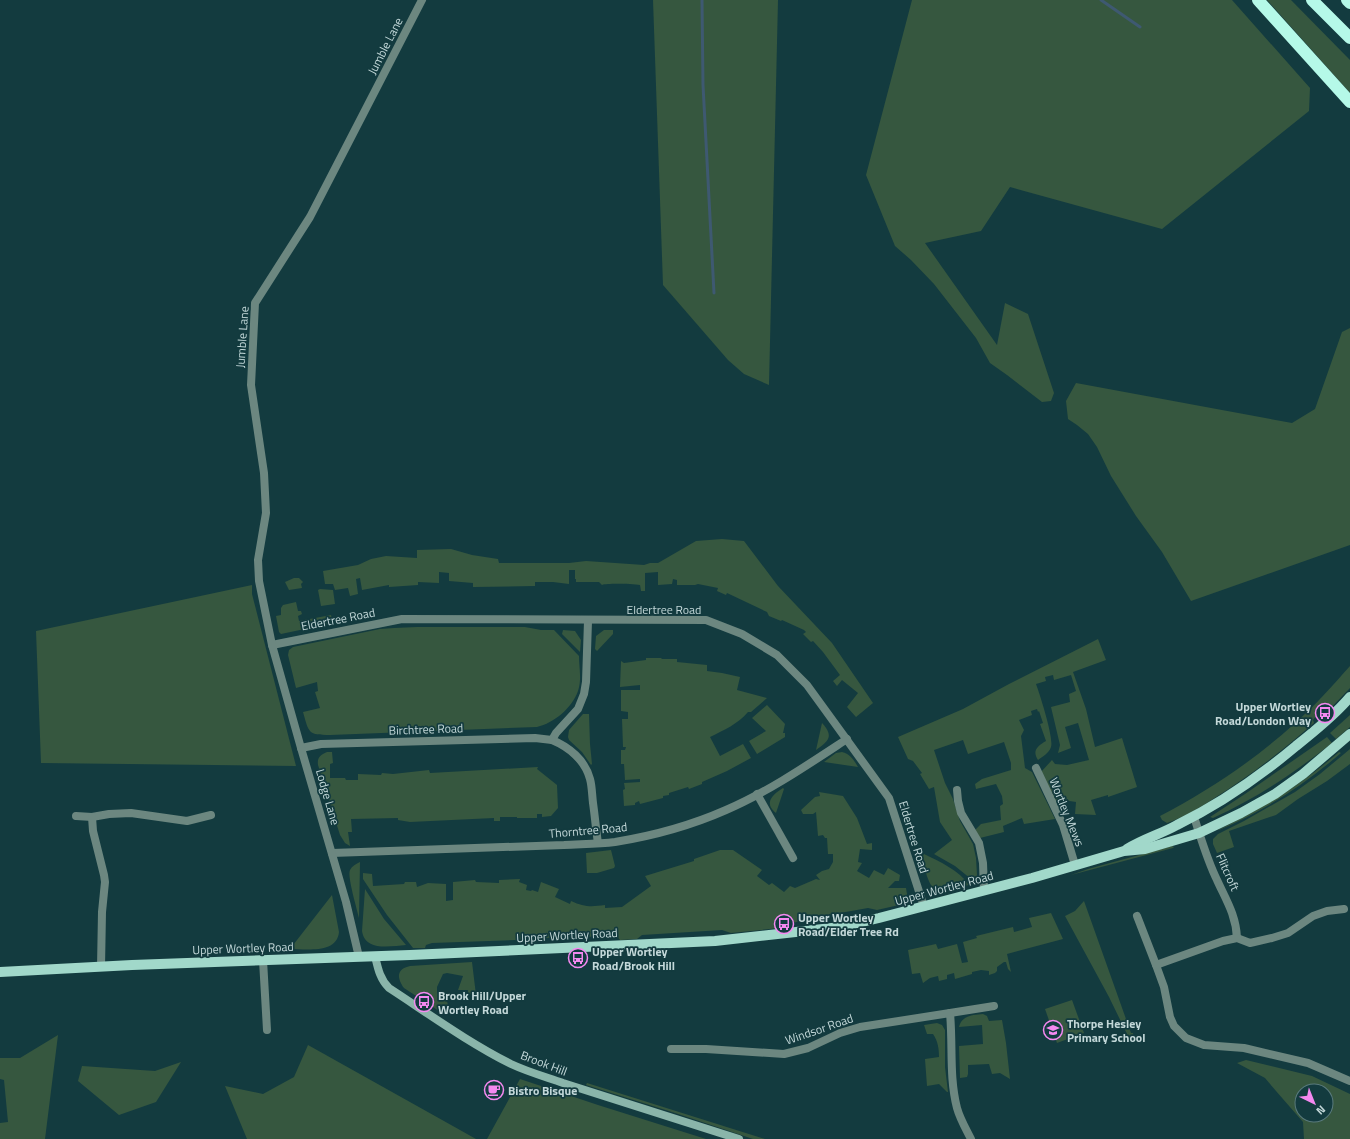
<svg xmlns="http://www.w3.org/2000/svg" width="1350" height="1139" viewBox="0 0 1350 1139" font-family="'Titillium Web',sans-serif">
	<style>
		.green { fill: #36573f; fill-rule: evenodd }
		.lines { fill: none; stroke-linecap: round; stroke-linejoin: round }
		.stream { stroke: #3e5971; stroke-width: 3 }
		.minor { stroke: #6c8780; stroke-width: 8 }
		.secondary { stroke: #8ab5aa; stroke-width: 8 }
		.primary { stroke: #a1d8ca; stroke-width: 10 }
		.motorway { stroke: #b5f9e8; stroke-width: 12 }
		.labels { text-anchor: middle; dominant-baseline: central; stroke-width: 3.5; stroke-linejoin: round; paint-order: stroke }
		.street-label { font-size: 12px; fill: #c3d8d9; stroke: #133b3f }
		.poi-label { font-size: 12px; font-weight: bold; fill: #c3d8d9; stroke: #133b3f; text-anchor: start }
	</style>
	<rect width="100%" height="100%" fill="#133b3f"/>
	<g class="green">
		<polygon points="653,0 778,0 769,385 744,374 728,360 663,285"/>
		<polygon points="912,0 1232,0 1310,88 1309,111 1162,229 1010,187 981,231 925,243 997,345 1005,303 1028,314 1054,393 1051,401 1042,402 1007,375 990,363 976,338 934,284 911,260 895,246 866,175"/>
		<polygon points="1267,0 1291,0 1350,60 1350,93"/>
		<polygon points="1350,328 1350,545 1191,601 1162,552 1136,516 1111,476 1097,447 1088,434 1077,425 1068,419 1066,401 1076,383 1292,423 1315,409 1342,332"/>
		<path d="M722,539L744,541L778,586L832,643L873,703L856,717L847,707L858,693L842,680L837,686L833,681L840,675L823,652L813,641L811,642L803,634L806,632L804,630L782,620L781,621L769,616L767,612L727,593L726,595L717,591L718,588L698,584L695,585H677V580L673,579L672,584L658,585V572L645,573V591H641L640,585C632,584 608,583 602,585L599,582H576V579H575V570H569V584L553,582H535V586L473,587V583L449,581V573L439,572V583L418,582V585L389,587V585L362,590L360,578L356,579L358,594L350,596L348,588L335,590L333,584H325L323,571L358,565L371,559L386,556L417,558V550L451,549L472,555L498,559L499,563H569L586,561L644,565L650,563H658L696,541Z"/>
		<polygon points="294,578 299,578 303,582 301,584 302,588 289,590 285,582"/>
		<polygon points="252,585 252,594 296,766 41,763 36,631"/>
		<polygon points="320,589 333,590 335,604 321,606 318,590"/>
		<polygon points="296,602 298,611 301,611 302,614 298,616 299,621 331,615 333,623 281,634 279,632 276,616 281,615 281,608 283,605"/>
		<path d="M417,627H525L541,630H554L579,656C579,667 582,680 578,691C572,708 554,723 537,727L330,735C308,735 309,733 303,712L320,708L315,692L318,691L317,682L296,688L288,655L289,650L293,647L380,629L394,628Z"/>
		<polygon points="563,630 575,631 581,640 580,652 562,634"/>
		<polygon points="604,630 613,630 613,634 597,651 595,649 596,636"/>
		<path d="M1098,639L1106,660L1073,672L1086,709L1095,747L1122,738L1137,787L1108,797V795L1091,800L1096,815L1075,814L1076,802L1063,800L1056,803L1041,772L1052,760L1055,764L1067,765L1089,760L1078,723L1065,727L1071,748L1058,753L1060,745L1051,707L1070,702L1069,694L1076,691L1071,675L1054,680L1053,675L1045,677L1046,681L1036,684C1040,695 1054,738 1051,747C1049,753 1042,757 1038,760C1032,751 1037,746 1046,741L1040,724L1043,723L1039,711L1038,712L1037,709L1031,711L1032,715L1019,720L1024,730L1021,736L1025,768L1032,772L1055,819L1024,824L1022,818L1003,826L1004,832L980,838L975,830L981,824L1001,820L1000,806L1003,804L1002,796L996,784L976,789L975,784L982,779L1011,770V763L1004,742L968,754L963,740L934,750L945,783L953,799L960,821L973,844L976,858L977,875L976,883L955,866L934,854L952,840L940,822L934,787L929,789L920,774L922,773L913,761L908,759L898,737L963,709L1009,684Z"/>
		<path d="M646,658H661L662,659H677V662L707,665V671L722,673L740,677L737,690L767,698L751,712H748C738,724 724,730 710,737L720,756L743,744L751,758L727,771L702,782V784L689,789L688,787L669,793V795L663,796V798L640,804L639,801L635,803V805L624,806L623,790L625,789L624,783L640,782V779L625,780L624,764H621V750H625L626,747H623L622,719H628V712L621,711V690H640V685L620,687L621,661L624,663L646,660Z"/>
		<path d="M1350,666V688L1329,710L1326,707H1323L1313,720L1314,723C1283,750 1251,775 1216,797C1201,807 1185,817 1167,823L1162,820L1160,816C1208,791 1253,761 1293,725C1314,707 1332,686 1350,666Z"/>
		<polygon points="767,705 785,724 783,733 785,733 785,737 757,754 749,741 766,731 752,718"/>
		<polygon points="583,714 589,714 590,744 592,764 591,765 582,752 569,740 568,737 569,730"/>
		<polygon points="1350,715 1350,727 1336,739 1330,733"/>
		<path d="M822,723C834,736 829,741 816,750Z"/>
		<path d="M1327,737L1332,743C1294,773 1257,798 1213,818L1210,817L1245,794Z"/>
		<polygon points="1350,749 1350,764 1327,781 1298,799 1276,815 1229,831 1234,847 1217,853 1213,844 1213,839 1218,834 1244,821 1295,792 1320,774"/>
		<path d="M327,752H332L333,763L330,764V778H345L346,780H358V774L381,775L382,773L393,774L429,770L430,773L538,767L537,769L557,785L558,808L551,816L542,817V814H537V818H517V817H500V821H494V818L410,822L398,820V818L351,819L352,832H348L350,846L345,843L340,835L318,765C317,758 320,755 327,752Z"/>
		<path d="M842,752C850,754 854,760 858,767L824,762L836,753Z"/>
		<path d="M1339,752L1341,753C1304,785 1264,811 1219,830H1218C1262,809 1302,784 1339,752Z"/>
		<path d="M783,788L784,789L776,813C763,803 773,794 783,788Z"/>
		<path d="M819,792L843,796L857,818L867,844L872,843V850L860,849L858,862L862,863L857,871L869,878L874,870L884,875L888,868L900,875L899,881H895L888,888H906L907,894L906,898L903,903L899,905L877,910L868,908L812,918L789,924L788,922H780V928L731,933L722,930L642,935L637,939L620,940L617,936L543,938C532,946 527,945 515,940L432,943L426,945L425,948H413L387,915L363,879V873L372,874L373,886L404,884L405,882H416L417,887L428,883L446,884V901L453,900V882L475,880L476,882L499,883V880L520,879L519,882L527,885L526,890L531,891L532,890L538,892L541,882L559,889L555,897L570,904L571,901C584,907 591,907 605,905V908L622,907L651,886L645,876L694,861V859L720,850H733L762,870L757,876L769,885L772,883L784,892L790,886L795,888L816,879L820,880L816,875L822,871L829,869L833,862V854H828L827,838H825L823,835L818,836L816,812L813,814H803L801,810L815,797L820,796Z"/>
		<polygon points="1172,846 1174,847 1173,848 1071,875 1088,869"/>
		<polygon points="611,850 615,866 614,868 597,873 587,873 586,853"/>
		<path d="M924,854C940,862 959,870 969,885C932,892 932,897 922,858Z"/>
		<path d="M360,862L359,918C357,909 347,876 350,870C352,866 356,864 360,862Z"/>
		<path d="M365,889L384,919L406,945C391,946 365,952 362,931Z"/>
		<path d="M332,895L339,932C337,954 306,949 290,949Z"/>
		<polygon points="1084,901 1131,1033 1133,1033 1135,1044 1128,1036 1109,997 1065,916 1075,911"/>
		<polygon points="1051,913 1063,939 1007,954 1011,972 1008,969 1006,962 1004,962 997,967 997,971 995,973 989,975 989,971 981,970 972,972 972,974 955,979 954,973 947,975 947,979 939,981 938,976 930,978 923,983 920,973 912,974 908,950 936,944 938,949 957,944 962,963 968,962 963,942 977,938 976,936 1013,927 1014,932 1032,927 1029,918"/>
		<path d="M472,962L476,995L468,994V990H458L463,976L447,973L443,974L437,987V993L441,996V999L447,1001L448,1005L445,1015L404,988C397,978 396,969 410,966Z"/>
		<polygon points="1072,1000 1084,1033 1057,1043 1045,1009"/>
		<path d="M983,1014L987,1016L989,1021L1002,1020L1006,1043L1010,1079L1000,1073L992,1074L989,1064L968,1065V1074L967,1077L960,1078L959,1046L983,1044L982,1025L959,1027C962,1015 973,1015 983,1014Z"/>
		<path d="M937,1023L942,1025L945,1030V1067L948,1092H947L939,1084L927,1086L925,1059L939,1057C939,1049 938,1041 933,1034H927L924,1025Z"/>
		<polygon points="58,1035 45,1139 0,1139 0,1123 8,1122 4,1080 0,1079 0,1058 20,1058"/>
		<polygon points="308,1045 460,1130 476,1139 247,1139 225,1086 263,1094 294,1077"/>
		<path d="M1246,1060L1312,1076L1350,1094V1139H1304L1303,1122L1276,1091L1265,1078L1237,1063ZM1302,1091H1326V1115H1302Z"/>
		<polygon points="181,1062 156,1102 119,1115 78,1081 82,1066 155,1071"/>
		<polygon points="520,1079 598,1105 706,1139 487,1139"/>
		<polygon points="587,1083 765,1139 753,1139 675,1113 586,1085"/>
	</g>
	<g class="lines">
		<g class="stream">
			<polyline points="702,0 703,85 714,293"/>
			<polyline points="1101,0 1140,27"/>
		</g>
		<g class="minor">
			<path d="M588,621L586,682L584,694L578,709L556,733L552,740C569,747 585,760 590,779C592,786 592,795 593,803C595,817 596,830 598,843"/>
			<polyline points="272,645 402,619 706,620 742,634 777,655 807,685 823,707 889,798 924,907"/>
			<polyline points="301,748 321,744 535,738 552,740"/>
			<polyline points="1036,768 1063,825 1075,865"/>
			<polyline points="957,790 958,801 961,813 979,843 983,863 984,890"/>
			<polyline points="757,794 793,858"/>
			<polyline points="76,816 92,817 109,814 131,813 187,821 211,815"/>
			<polyline points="92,817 93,831 104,875 105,882 102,912 101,967"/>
			<path d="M1194,817C1201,838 1207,860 1217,880C1226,900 1236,915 1237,938"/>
			<path d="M332,853L564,845C581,844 598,844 615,842C652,836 692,825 726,810C768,792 809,764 847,739"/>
			<polyline points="1344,909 1327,911 1313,916 1288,933 1272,938 1250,943 1237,938 1223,941 1156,965 1164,987 1170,1017 1174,1026 1186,1038 1204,1045 1244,1048 1308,1063 1350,1081"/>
			<polyline points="1137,916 1156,965"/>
			<polyline points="359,957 346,902 301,748 272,645 259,581 258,560 266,513 264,473 251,385 255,303 310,217 422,0"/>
			<polyline points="263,960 267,1030"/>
			<polyline points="950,1013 994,1006"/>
			<path d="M671,1049H706L784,1054L808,1048L840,1033L860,1027L950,1013C953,1045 949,1077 957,1108C960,1119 966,1129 971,1139"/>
		</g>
		<path class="secondary" d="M375,956C378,969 380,979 389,988C429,1014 469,1043 511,1064C528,1072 546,1077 563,1083L739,1139"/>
		<g class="primary">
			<path d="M1127,849C1143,839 1161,834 1177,825C1220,804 1259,777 1296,746C1315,731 1335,715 1350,697"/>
			<polyline points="0,972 132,965 410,955 715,941 841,927 879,918 1032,878 1124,851 1145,849 1199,833 1241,813 1275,794 1303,774 1350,734"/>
		</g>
		<g class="motorway">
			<polyline points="1258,0 1350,102"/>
			<polyline points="1312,0 1350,38"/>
			<polyline points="1347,0 1350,3"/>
		</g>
	</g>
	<defs>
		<symbol id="bus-ring" viewBox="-11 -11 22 22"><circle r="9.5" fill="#133b3f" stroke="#f489f0" stroke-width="1.5"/><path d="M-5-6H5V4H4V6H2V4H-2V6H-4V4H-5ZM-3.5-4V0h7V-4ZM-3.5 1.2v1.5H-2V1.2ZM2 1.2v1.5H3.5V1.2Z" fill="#f489f0"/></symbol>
		<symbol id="school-ring" viewBox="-11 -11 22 22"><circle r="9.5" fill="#133b3f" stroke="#f489f0" stroke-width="1.5"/><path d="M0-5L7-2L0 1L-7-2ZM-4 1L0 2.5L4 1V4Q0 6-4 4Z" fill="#f489f0"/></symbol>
		<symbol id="cafe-ring" viewBox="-11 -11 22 22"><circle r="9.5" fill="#133b3f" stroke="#f489f0" stroke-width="1.5"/><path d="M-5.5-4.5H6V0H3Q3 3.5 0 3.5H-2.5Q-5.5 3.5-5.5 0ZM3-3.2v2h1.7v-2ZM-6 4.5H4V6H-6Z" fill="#f489f0"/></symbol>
	</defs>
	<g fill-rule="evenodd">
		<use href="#bus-ring" x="1314" y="702" width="22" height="22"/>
		<use href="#bus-ring" x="773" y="913" width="22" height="22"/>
		<use href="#bus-ring" x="567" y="947" width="22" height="22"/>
		<use href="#bus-ring" x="413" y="991" width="22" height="22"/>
		<use href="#school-ring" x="1042" y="1019" width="22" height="22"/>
		<use href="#cafe-ring" x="483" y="1079" width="22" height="22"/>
	</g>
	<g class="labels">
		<g class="street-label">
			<text transform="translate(385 46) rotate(-63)">Jumble Lane</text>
			<text transform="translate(242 337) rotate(-86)">Jumble Lane</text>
			<text x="664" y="609">Eldertree Road</text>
			<text transform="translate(338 619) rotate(-11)">Eldertree Road</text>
			<text transform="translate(426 729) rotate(-2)">Birchtree Road</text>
			<text transform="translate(328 797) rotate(74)">Lodge Lane</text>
			<text transform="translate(1067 812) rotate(68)">Wortley Mews</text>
			<text transform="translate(588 830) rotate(-5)">Thorntree Road</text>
			<text transform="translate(914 837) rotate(73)">Eldertree Road</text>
			<text transform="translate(1228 872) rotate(66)">Flitcroft</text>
			<text transform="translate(944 888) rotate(-15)">Upper Wortley Road</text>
			<text transform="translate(567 935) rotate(-3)">Upper Wortley Road</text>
			<text transform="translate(243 948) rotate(-2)">Upper Wortley Road</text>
			<text transform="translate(819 1029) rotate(-19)">Windsor Road</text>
			<text transform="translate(544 1063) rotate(21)">Brook Hill</text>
		</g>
		<g class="poi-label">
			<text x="1311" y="706" text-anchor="end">Upper Wortley<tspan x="1311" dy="14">Road/London Way</tspan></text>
			<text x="798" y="917">Upper Wortley<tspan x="798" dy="14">Road/Elder Tree Rd</tspan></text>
			<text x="592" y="951">Upper Wortley<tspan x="592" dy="14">Road/Brook Hill</tspan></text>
			<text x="438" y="995">Brook Hill/Upper<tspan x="438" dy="14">Wortley Road</tspan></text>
			<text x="1067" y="1023">Thorpe Hesley<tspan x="1067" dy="14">Primary School</tspan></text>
			<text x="508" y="1090">Bistro Bisque</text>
		</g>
	</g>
	<g transform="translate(1314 1103) rotate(137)"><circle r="19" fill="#133b3f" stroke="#597a7d"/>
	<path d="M0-3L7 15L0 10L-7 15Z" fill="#f489f0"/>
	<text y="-6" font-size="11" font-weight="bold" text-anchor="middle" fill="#c3d8d9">N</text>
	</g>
</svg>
